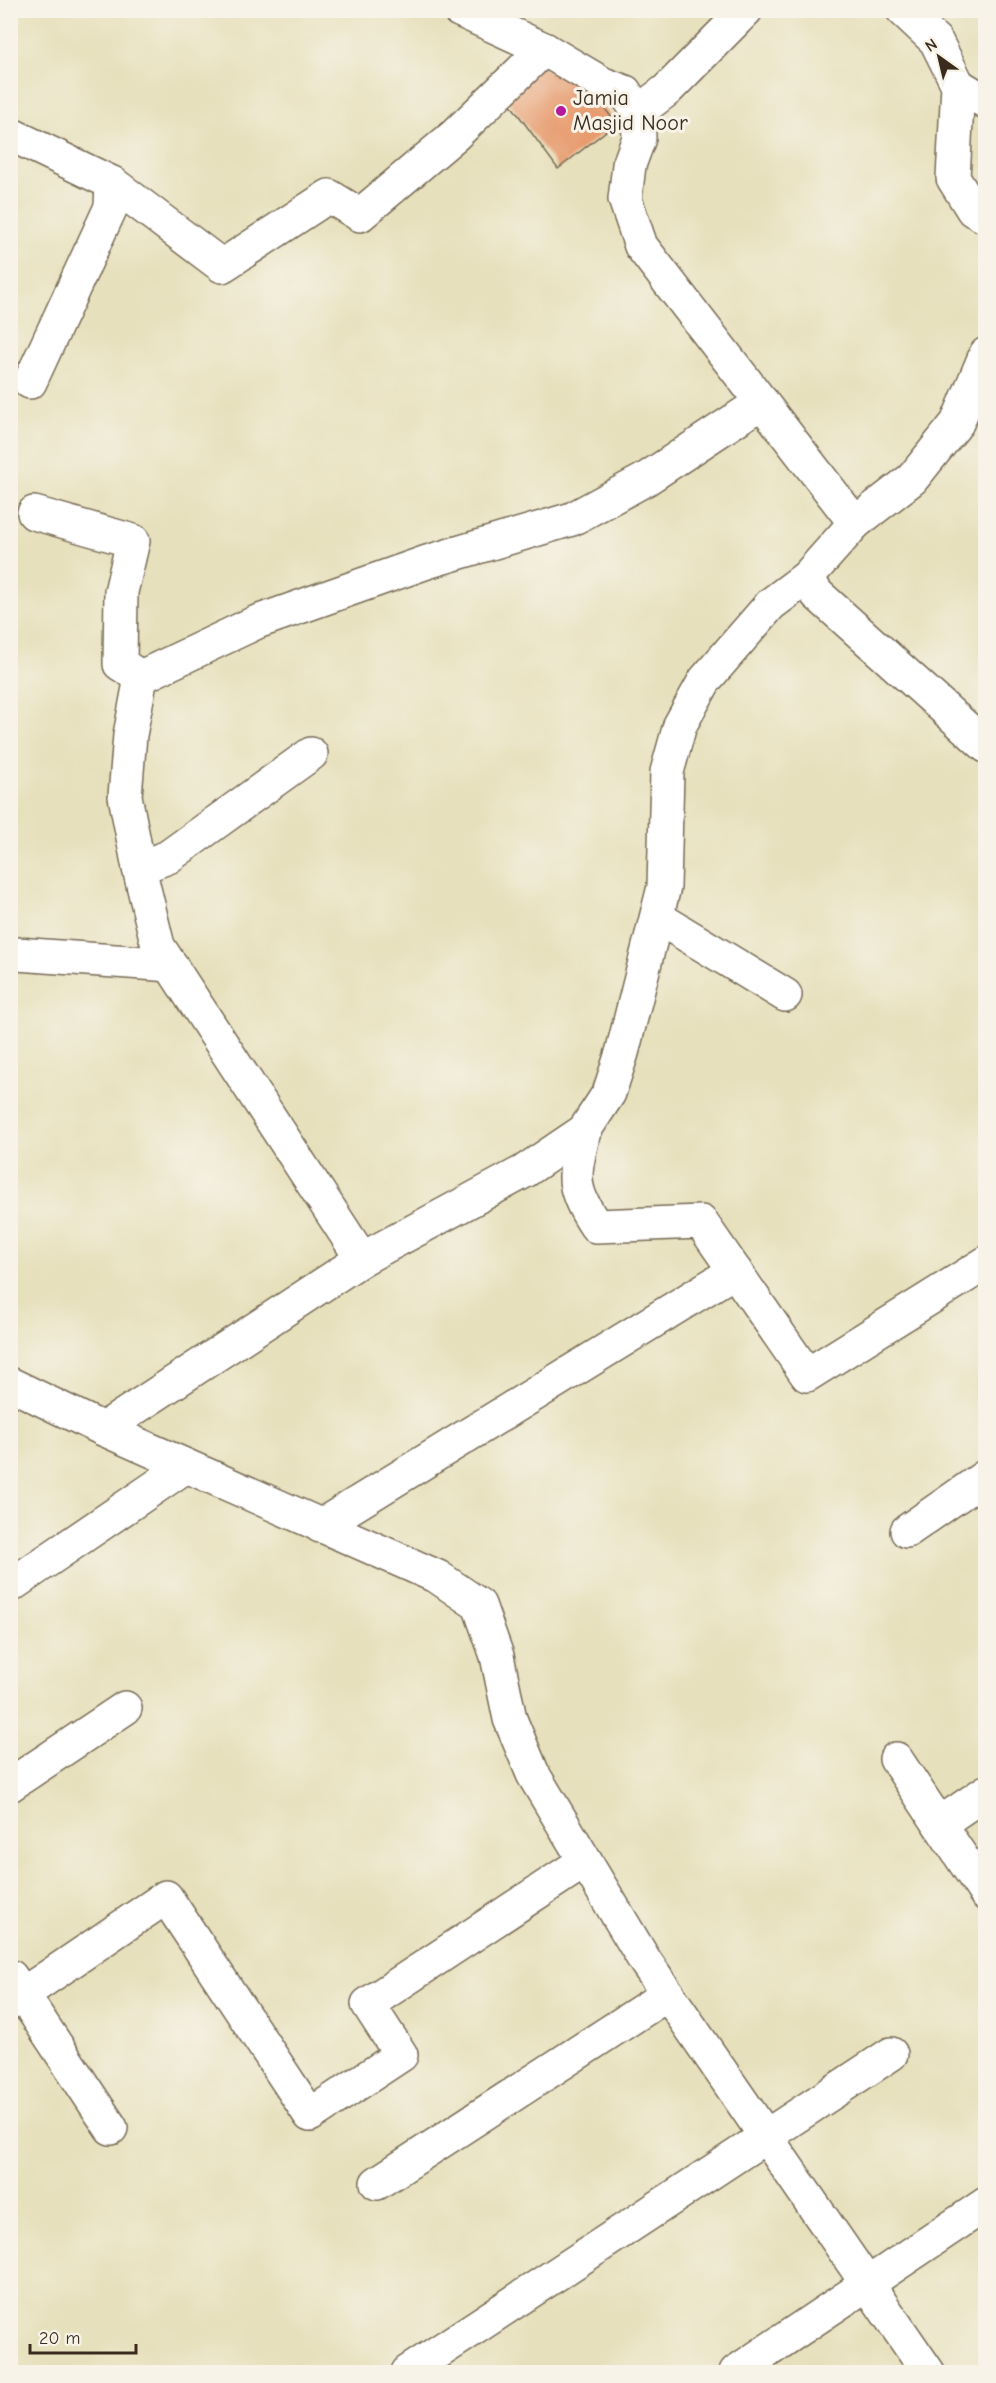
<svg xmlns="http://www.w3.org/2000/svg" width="996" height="2383" viewBox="0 0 996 2383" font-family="'Comic Neue',sans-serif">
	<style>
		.building { fill: #e79b6e }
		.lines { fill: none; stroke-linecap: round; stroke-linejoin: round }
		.minor-casing { stroke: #776a55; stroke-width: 36 }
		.minor { stroke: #fff; stroke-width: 33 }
		.poi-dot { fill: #b5179e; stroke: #f7f3e8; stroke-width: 2 }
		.labels { text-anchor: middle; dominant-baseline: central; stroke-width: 6; stroke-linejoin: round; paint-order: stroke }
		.poi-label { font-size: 22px; fill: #3b2a1e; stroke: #f7f3e8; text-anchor: start }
	</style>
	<rect width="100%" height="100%" fill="#f7f3e8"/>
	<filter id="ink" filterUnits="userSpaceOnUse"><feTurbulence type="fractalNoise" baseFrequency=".0167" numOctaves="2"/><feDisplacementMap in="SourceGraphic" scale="12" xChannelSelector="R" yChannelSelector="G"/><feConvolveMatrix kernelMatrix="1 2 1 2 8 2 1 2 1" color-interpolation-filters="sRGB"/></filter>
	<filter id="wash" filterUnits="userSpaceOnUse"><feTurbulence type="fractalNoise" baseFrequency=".008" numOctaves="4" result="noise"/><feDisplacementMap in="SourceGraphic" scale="24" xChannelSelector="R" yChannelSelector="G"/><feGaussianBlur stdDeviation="1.35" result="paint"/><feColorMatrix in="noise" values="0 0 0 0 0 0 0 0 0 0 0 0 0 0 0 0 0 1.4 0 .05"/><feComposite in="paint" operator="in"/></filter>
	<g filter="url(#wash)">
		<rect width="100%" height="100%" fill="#e7e0bc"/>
		<g id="blocks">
			<polygon class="building" points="541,67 589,88 616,123 558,169 506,98"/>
		</g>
	</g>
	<g filter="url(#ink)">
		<use href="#blocks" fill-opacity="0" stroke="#776a55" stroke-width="1.5"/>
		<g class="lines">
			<defs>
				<g id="minor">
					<polyline points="459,10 544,49 603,84 625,92 638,112 639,138 629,165 625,199 641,246 855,523 807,577 817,594 986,746"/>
					<polyline points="903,10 936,41 958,85 953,178 973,210 986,217"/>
					<polyline points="958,85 986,102"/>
					<polyline points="638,112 667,90 746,10"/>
					<polyline points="10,134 112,183 222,266 329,196 360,215 455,135 544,49"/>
					<polyline points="30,382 111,207 112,183"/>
					<polyline points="34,513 133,541 121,592 120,664 141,677 257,622 427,562 572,519 646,479 762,402"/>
					<polyline points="855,523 912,479 957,423 986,354"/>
					<polyline points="141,677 130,735 125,796 139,868 158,946 362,1259 525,1171 584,1131 609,1093 622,1053 664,887 667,772 680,725 705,680 771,604 807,577"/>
					<polyline points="139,868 168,857 311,754"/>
					<polyline points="657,917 785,995"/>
					<polyline points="17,954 171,965"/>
					<path d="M584,1131C574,1176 569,1186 596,1226L701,1222L807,1375L986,1263"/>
					<polyline points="10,1384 103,1429 362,1259"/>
					<polyline points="103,1429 438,1577 479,1605 497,1656 510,1719 533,1774 645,1961 928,2372"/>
					<polyline points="320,1526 735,1271"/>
					<polyline points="907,1531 986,1476"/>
					<polyline points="10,1586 186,1466"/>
					<polyline points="896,1759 986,1894"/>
					<polyline points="10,1785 125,1708"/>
					<polyline points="939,1824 986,1792"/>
					<polyline points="11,1977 111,2128"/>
					<polyline points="10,2003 166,1897 310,2115 401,2055 368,2004 585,1861"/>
					<polyline points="377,2183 668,1994"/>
					<polyline points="408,2372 891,2054"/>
					<polyline points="736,2372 986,2204"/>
				</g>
			</defs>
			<use href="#minor" class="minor-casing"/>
			<use href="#minor" class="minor"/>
		</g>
	</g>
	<circle class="poi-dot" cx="561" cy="111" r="6"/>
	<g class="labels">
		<g class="poi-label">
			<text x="573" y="98">Jamia<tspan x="573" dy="25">Masjid Noor</tspan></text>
		</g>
	</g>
	<rect width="996" height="2383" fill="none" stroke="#f7f3e8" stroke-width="36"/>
	<g transform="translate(939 57) rotate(326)" stroke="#f7f3e8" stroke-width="4.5" paint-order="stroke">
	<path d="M0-4.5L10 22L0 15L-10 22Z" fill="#3b2a1e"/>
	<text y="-9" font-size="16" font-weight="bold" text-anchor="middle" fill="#3b2a1e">N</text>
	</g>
	<path d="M30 2344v9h106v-9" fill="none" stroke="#3b2a1e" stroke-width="3"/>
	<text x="39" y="2344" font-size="18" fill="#3b2a1e" stroke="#f7f3e8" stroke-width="4.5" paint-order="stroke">20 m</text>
</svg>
